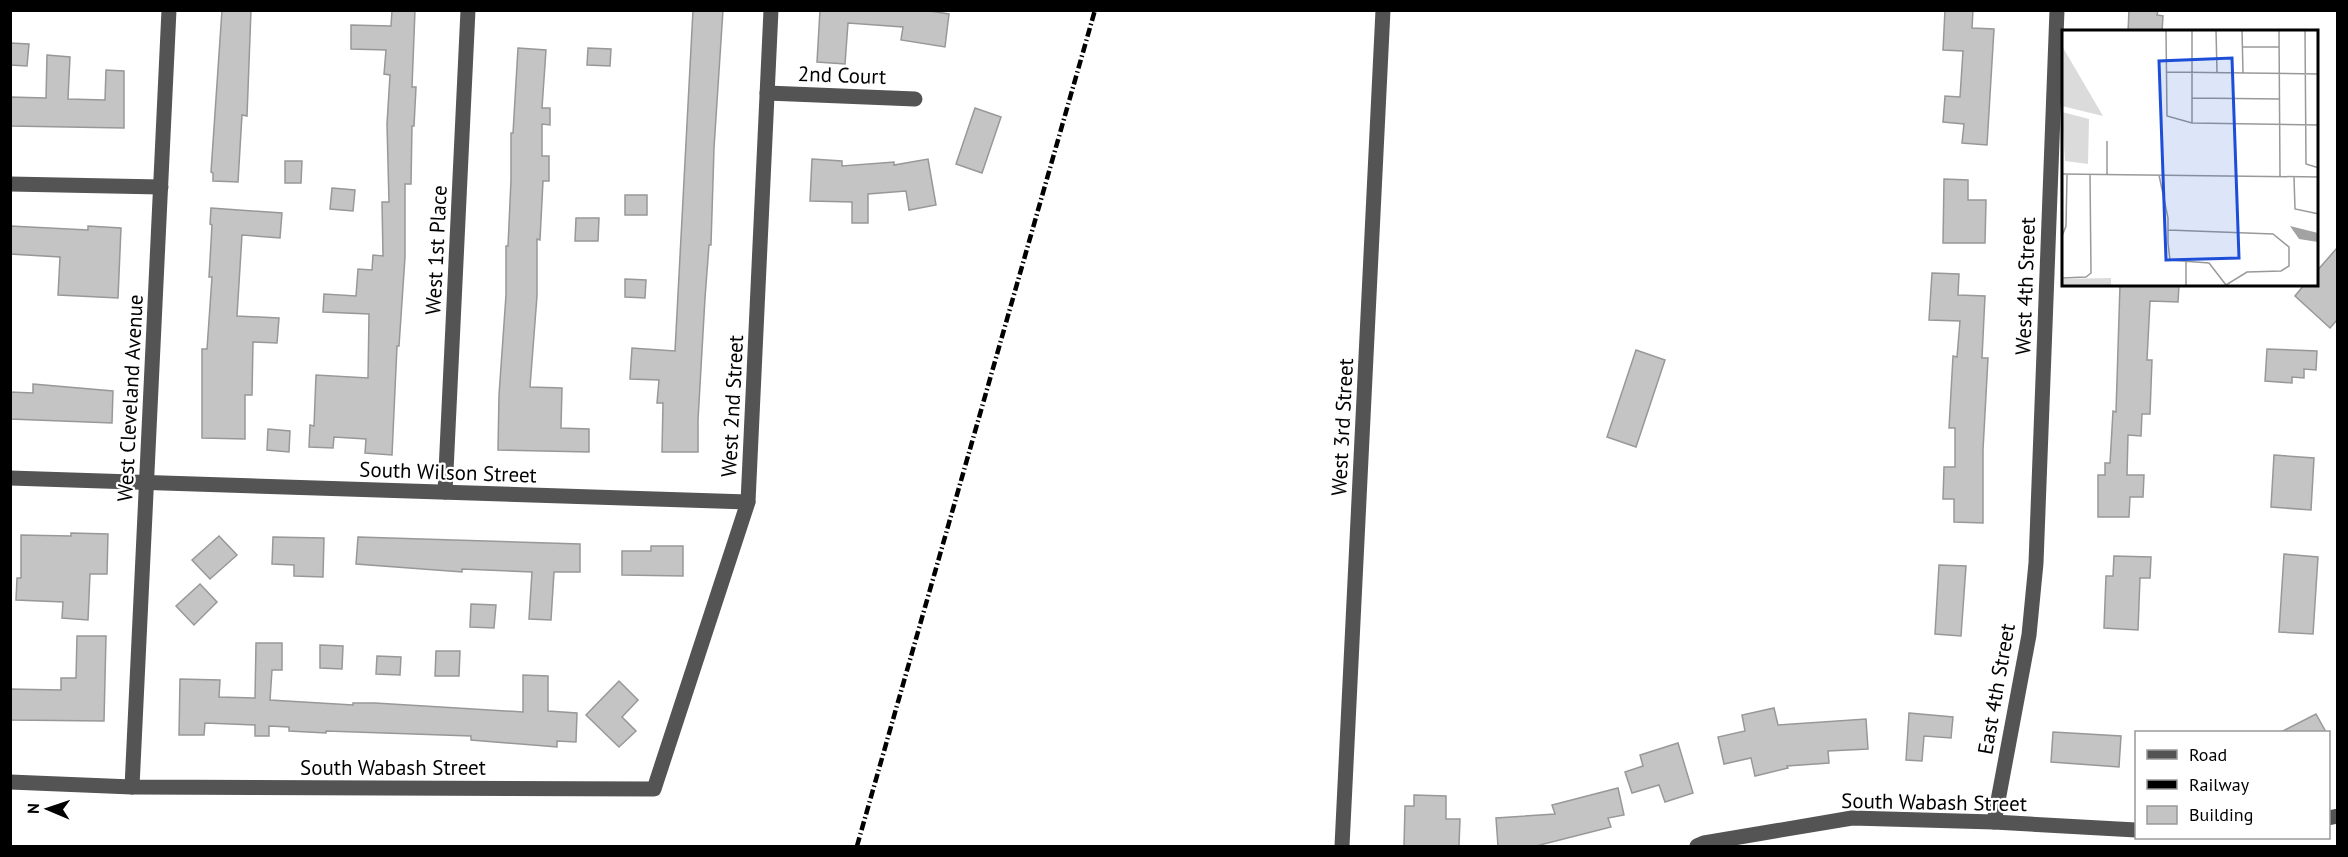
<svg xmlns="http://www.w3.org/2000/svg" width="2348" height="857" viewBox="0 0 2348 857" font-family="'PT Sans',sans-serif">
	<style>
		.building { fill: #c4c4c4; stroke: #989898; stroke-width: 1.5 }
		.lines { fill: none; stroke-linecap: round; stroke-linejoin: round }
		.minor { stroke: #545454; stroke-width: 15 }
		.rail { stroke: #000; stroke-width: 4.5; stroke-dasharray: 9 3 1.5 3; stroke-linecap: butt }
		.labels { text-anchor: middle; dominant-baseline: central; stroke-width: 4.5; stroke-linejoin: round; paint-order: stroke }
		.street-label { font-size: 21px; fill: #000; stroke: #fff }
		.inset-road { fill: none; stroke: #999; stroke-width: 1.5 }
		.view { fill: #1d4ed8; fill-opacity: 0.15; stroke: #1d4ed8; stroke-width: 3 }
		.inset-edge { fill: none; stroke: #000; stroke-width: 3 }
	</style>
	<rect width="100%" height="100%" fill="#fff"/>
	<g class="building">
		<polygon points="222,10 251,10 247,116 242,115 238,182 213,181 213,173 211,172"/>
		<polygon points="392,10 415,10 412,87 416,87 414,126 412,126 411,184 405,184 405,257 399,346 397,346 392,455 365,453 366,439 334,437 333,448 309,447 310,425 314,426 316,375 368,378 369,314 323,312 324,294 356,296 358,269 372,270 373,255 383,256 382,202 389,202 387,124 390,75 384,74 386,50 351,49 351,25 391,26"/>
		<polygon points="693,10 723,10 714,148 711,245 709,245 705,298 698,420 698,452 662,452 663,403 657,403 659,380 630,379 632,348 675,351"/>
		<polygon points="820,10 923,10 949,14 945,47 901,40 903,27 848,23 845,64 817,62"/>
		<polygon points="1945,10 1973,10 1972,28 1994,29 1987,145 1962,143 1964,124 1943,122 1945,96 1960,97 1963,51 1943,50"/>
		<polygon points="2129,10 2158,10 2157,15 2163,16 2162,32 2128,32"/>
		<polygon points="10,43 29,44 27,66 10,65"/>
		<polygon points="518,48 546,50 542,108 550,108 550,125 542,124 542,156 549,156 549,181 543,181 540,240 537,239 537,296 530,387 562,388 561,428 589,429 589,452 498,450 499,395 506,295 506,246 508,246 511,180 511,133 513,133"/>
		<polygon points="588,48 611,49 610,66 587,65"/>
		<polygon points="47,55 70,57 68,99 105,100 106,70 124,71 124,128 10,126 10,97 46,98"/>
		<polygon points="975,108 1001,117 982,173 956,164"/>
		<polygon points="812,159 842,161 842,166 894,162 894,165 928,159 936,205 909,210 906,191 868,194 868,223 852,223 852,202 810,201"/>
		<polygon points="285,161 302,161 301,183 285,183"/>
		<polygon points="1944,179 1968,180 1968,200 1986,200 1985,243 1943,243"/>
		<polygon points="332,188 355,190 353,211 330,209"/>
		<rect x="625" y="195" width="22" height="20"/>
		<polygon points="211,208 282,213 280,238 242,235 237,316 279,318 277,343 253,342 252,395 245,395 245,439 202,438 202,349 207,349 212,277 209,277 212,225 210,224"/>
		<polygon points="576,218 599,218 598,241 575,241"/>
		<polygon points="10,226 88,230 88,226 121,228 118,298 58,295 60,257 10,254"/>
		<polygon points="2337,248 2337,320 2330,328 2295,296 2304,285 2316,285 2316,272"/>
		<polygon points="1932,273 1959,274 1958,295 1985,296 1982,358 1988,358 1983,450 1983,523 1954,522 1954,499 1943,499 1944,467 1955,467 1955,428 1949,428 1953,356 1957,357 1960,321 1929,320"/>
		<polygon points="625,279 646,280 645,298 625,297"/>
		<polygon points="2120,285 2179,285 2178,302 2150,301 2147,360 2152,360 2150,414 2142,414 2141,436 2128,435 2127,475 2144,475 2143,497 2130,497 2129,517 2098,517 2098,475 2105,475 2105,463 2110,463 2113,411 2116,412"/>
		<polygon points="2267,349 2317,351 2316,370 2304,369 2304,378 2292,377 2292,383 2265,381"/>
		<polygon points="1636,350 1665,360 1636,447 1607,437"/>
		<polygon points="33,384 113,391 112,423 10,419 10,392 33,393"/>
		<polygon points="268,429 290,431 289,452 267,450"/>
		<polygon points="2274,455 2314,458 2311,510 2271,507"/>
		<polygon points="71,533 108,534 107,574 90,574 88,620 62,618 63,602 16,600 17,578 21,578 21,535 71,536"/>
		<polygon points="219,536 237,555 210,579 192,560"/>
		<polygon points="273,537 324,538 323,577 294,576 294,565 272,564"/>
		<polygon points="358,537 580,544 580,572 554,572 551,620 529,619 532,572 462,569 462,572 356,564"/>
		<polygon points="651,546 683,546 683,576 622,575 622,551 651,551"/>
		<polygon points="2284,554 2318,557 2313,634 2279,632"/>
		<polygon points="2114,556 2151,557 2150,578 2140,578 2138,630 2104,628 2106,576 2113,576"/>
		<polygon points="1939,565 1966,566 1961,636 1935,634"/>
		<polygon points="200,584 217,602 194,625 176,606"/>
		<polygon points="471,604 496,605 494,628 470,627"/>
		<polygon points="77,636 106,636 104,721 10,720 10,689 61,690 61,678 76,678"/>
		<polygon points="256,643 282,643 282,670 272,670 270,700 353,705 353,703 375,703 523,712 523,675 548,676 548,711 577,713 576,742 557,741 557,747 471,740 471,736 326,731 326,733 289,731 289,727 269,726 269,736 255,736 255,725 205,723 204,735 179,735 180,679 220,680 219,697 255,698"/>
		<polygon points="320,645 343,646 342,669 320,668"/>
		<polygon points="436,651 460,651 459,676 435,676"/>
		<polygon points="377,656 401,657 400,675 376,674"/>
		<polygon points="619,681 638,700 622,717 636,731 619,747 586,715"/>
		<polygon points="1774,708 1778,725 1866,719 1868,749 1828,751 1829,763 1787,766 1788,768 1755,776 1751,758 1724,764 1718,737 1745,731 1742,715"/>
		<polygon points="1909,713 1953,717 1951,738 1924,736 1922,761 1906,760"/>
		<polygon points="2316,714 2326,732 2281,732"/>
		<polygon points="2053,732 2121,736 2119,767 2051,762"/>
		<polygon points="1678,743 1693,793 1665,802 1659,785 1632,793 1625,772 1643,766 1640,755"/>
		<polygon points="1618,788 1624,815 1608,818 1611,827 1536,846 1498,846 1496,818 1555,814 1552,805"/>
		<polygon points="1414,795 1446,796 1446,819 1460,819 1459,846 1404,846 1405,806 1414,806"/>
	</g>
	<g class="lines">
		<g class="minor">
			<polyline points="767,93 915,99"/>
			<polyline points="10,184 161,187"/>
			<polyline points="10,478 748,502"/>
			<polyline points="445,492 468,10"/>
			<polyline points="10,782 132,787 654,789 748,502 771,10"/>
			<polyline points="132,787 169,10"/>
			<polyline points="2328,818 2338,816"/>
			<polyline points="1994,822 2029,635 2036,563 2057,10"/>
			<polyline points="1342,846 1383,10"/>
			<polyline points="1697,846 1704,843 1852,818 1994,822 2136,830"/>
		</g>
		<polyline class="rail" points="857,846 1095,10"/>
	</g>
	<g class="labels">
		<g class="street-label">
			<text transform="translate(842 75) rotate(2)">2nd Court</text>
			<text transform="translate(436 250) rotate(-87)">West 1st Place</text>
			<text transform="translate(2025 286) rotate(-88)">West 4th Street</text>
			<text transform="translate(130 398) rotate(-87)">West Cleveland Avenue</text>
			<text transform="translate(732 406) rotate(-87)">West 2nd Street</text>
			<text transform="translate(1342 427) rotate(-87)">West 3rd Street</text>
			<text transform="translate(448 472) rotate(2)">South Wilson Street</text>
			<text transform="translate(1996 689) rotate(-80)">East 4th Street</text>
			<text x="393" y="767">South Wabash Street</text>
			<text transform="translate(1934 802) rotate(1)">South Wabash Street</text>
		</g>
	</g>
	<g transform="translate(2062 30)">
		<rect width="256" height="256" fill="#fff"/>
		<path d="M0,16L41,86L0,76ZM0,82L27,89L26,134L3,131ZM49,248V256H1V249Z" fill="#dbdbdb"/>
		<path d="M228,196L256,203V212L237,209Z" fill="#a2a2a2"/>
		<path class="inset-road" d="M104,0L105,86L130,93L257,95M130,0V93M154,0L155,42M180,0L181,43M217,0L218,146M243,0L244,134L257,138M181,17H217M104,42L257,44M130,68L218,69M45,111V145M0,144L257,147M97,145L106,188V213L108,230L147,233L164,255L185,242L219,241L227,236V217L211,204L106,200M232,147L233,179L257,184M0,206L4,196L5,145M124,232V256M0,248L24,247L29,243L28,145"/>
		<path class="view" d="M170,28L177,228L104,230L97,31Z"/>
		<rect width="256" height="256" class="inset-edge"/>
	</g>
	<rect width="2348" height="857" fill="none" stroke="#000000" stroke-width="24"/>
	<rect x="2135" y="731" width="195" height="108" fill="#ffffff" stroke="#999999" stroke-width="1.5"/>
	<rect x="2147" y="750" width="30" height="9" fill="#545454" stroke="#999999" stroke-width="1.5"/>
	<text x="2189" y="761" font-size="18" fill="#000000">Road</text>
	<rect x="2147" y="780" width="30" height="9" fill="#000000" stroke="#999999" stroke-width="1.5"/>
	<text x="2189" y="791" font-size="18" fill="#000000">Railway</text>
	<rect x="2147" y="806" width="30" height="18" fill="#c4c4c4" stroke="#999999" stroke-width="1.5"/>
	<text x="2189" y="821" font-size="18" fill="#000000">Building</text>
	<g transform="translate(48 809) rotate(272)" stroke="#ffffff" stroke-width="4.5" paint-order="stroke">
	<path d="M0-4.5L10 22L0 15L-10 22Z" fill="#000000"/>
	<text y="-9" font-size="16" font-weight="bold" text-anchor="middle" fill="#000000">N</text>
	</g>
</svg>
